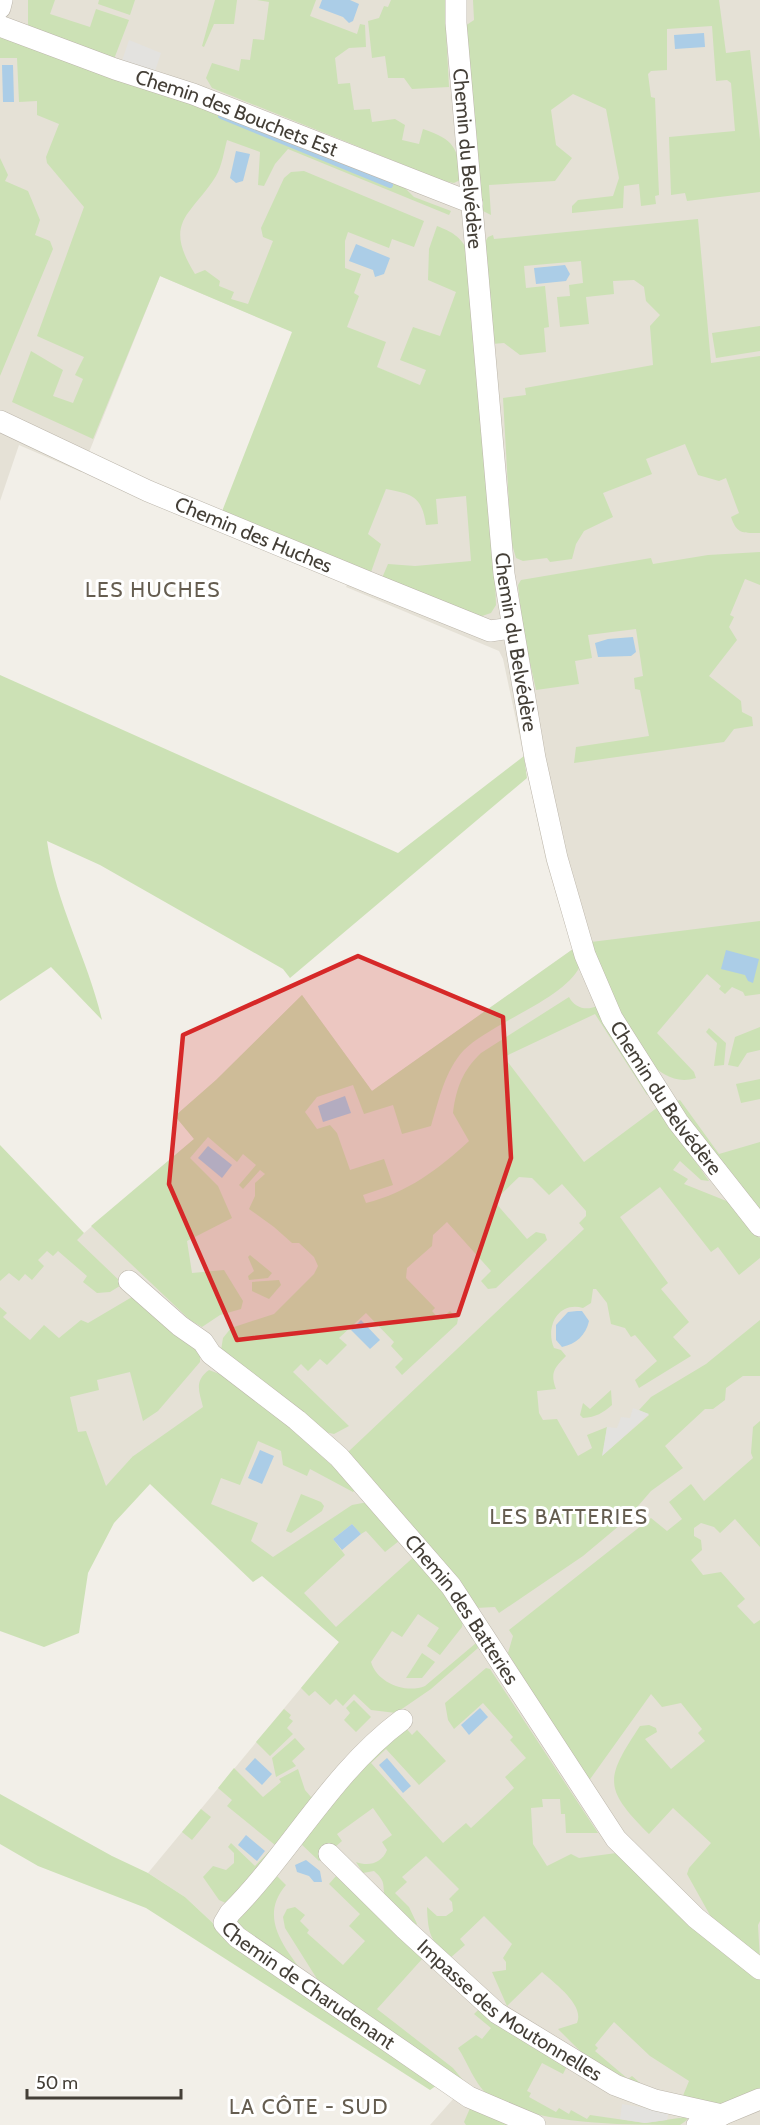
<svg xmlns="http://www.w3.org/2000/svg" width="760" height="2125" viewBox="0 0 760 2125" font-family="Cabin,sans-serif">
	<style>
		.residential { fill: #e5e1d6 }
		.green { fill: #cce1b5 }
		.parking { fill: #e3e2df }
		.water { fill: #abcde7 }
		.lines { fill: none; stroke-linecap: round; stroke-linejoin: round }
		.stream { stroke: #abcde7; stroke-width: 6 }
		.minor-casing { stroke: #bcb6ab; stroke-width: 22 }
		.minor { stroke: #fff; stroke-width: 21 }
		.marked { fill: #d62828; fill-opacity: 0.2; stroke: #d62828; stroke-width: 4.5; stroke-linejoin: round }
		.labels { text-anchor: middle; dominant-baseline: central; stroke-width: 6; stroke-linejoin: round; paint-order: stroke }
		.street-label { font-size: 20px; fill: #443f37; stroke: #fff }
		.neighbourhood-label { font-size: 21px; letter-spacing: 1.5px; fill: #655d50; stroke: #fff }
	</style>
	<rect width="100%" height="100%" fill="#f2efe8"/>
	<polygon class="residential" points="0,0 760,0 760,2125 430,2125 454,2098 232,1941 185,1897 148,1873 339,1642 132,1457 106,1487 0,1454 0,1224 77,1239 194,1139 175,1116 216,1080 302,995 372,1091 573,949 546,861 503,659 499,651 346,587 426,388 160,276 81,472 19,445 0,501"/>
	<g class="green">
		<polygon points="28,0 55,0 50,14 90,27 96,9 129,20 114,59 28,27"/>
		<polygon points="99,0 135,0 130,15 98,4"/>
		<polygon points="215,0 237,0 234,24 214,24 204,47 202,46"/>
		<path d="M257,0H316L310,16L357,34L360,24L365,25L366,47L349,48L335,58L338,84L350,83L354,110L370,109L372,122L395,119L405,125L402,140L419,144L423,129C455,140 457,147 462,179L454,183L444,181L212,88L206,78L212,63L239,71L241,59L250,60L253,39L264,40L269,2Z"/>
		<polygon points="391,0 449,0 450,8 445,12 449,87 412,89 404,78 388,78 385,56 372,58 368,21 379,18 384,6 388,7"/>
		<polygon points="473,0 719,0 726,53 750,50 760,140 760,192 687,201 685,193 671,195 669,137 735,131 731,83 727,80 716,81 712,26 667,29 667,70 651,71 648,74 651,97 655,98 659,195 655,196 656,204 641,206 639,184 624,186 623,208 572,213 572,206 578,200 613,196 619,178 606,109 573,94 551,110 556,145 572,158 555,181 489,185 491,215 481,210 465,26 474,20"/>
		<path d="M0,37L127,79L399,182L414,197L451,211L449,215L288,149L275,164L264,186L258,185L260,152L227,140C224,151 222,166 216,176C191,216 162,221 195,274L205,270L220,281L219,286L234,292L231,299L248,304L273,241L263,237L261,228L284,178L291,172L304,171L424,221L414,247L392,239L389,248L348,232L345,241V268L361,274L354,293L359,296L347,327L386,342L377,367L420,385L426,370L400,360L413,327L440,336L456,292L428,280L429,249L437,226C452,232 460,236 468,251L492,483L496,605L491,613L479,617L382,578L388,564L415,566L471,561L466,496L436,499L438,524L426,525C422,497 413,494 386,489L368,534L381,544L371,572L221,514L292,332L160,276L93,439L12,402L31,351L63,370L53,396L73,403L83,379L75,375L84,357L37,336L84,207L47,163L46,157L59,124L37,115V101L19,102L17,58H0Z"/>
		<polygon points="0,158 8,175 5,181 28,191 40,220 35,235 50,241 53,249 0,376"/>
		<path d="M698,219L711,363L760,356V533C742,533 737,534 731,517L739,513L726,478L719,481L698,475L685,444L646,459L652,474L603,493L613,517L584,531L576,544L572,559L550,562L547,558L523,561L516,558L511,541L503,398L526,395L525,388L653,365L650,326L660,315L646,301L644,287L634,280L613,281L614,294L586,297L589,324L560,327L557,297L570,296L569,285L583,283L581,261L524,266L526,288L545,286L549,327L544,328L546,352L520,355L504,343L492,344L484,244L488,237L493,235L494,239Z"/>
		<polygon points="760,326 760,351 716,358 712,333"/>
		<polygon points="760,552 760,585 745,579 730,615 734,617 729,627 737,640 709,676 741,701 742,712 752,717 753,726 734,729 724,742 574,763 576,747 649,736 640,690 635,689 634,678 643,676 636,629 588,635 592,658 575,661 579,684 536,690 523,631 518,585 521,580 651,558 653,564 708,555"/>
		<path d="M0,675L398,853L524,756L527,778L290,978L283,969L100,865L47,841C56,905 88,959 102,1020L51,967L0,1001Z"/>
		<path d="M760,921V994L745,996L743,992L732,987L725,994L719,989L721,986L707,974L657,1033L694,1072L696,1078C639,1096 606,980 591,942Z"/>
		<path d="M573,949L580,966C565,999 491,1023 464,1050C445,1070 439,1100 431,1126L402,1134L393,1105L364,1114L353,1085L317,1097L305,1112L317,1129L330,1125L337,1133L350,1170L384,1159L393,1185L363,1195L366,1203C407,1193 439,1169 469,1141L453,1113C456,1088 463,1070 481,1053L569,997C575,1008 586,1011 597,1006L651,1092L647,1095L595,1014L504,1057L584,1162L658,1107L709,1181L701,1180L680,1161L673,1170L688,1179L684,1184L729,1202L760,1238V1258L739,1275L718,1247L711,1252L660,1187L620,1217L668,1283L661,1289L689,1322L673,1337L691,1356L639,1388L635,1380L657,1361L635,1335L631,1337L625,1328L611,1324L607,1303L596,1289H593L591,1303L583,1308C558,1301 545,1327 554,1348L561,1350L566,1356C554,1368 550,1373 556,1389L537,1391L539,1413L543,1420L557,1419L578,1456L592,1448L587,1435L607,1427L603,1455L649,1415L639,1410L651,1397L706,1364L760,1320V1376H743L726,1388L725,1400L713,1409H705L665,1446L683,1468L651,1491L626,1520L583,1556L499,1613L495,1607L476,1608L348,1452L584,1229L579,1223L586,1216V1211L562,1184L549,1195L532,1178L519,1177L494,1201L527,1239L536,1232L545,1234L547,1240L496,1288L488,1289L481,1281L491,1271L447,1222L433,1235L432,1246L407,1268L406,1278L435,1308L432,1311L440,1320L450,1311L458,1319L457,1324L402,1375L395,1367L403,1359L391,1346L394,1342L366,1313L339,1338L347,1345L327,1365L320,1359L308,1371L301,1364L293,1372L349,1426L334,1434L316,1430L220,1356L223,1338L231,1328L274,1314L314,1274L318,1266L314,1257L299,1243H292L274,1227L249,1209L255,1196V1183L265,1174L260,1170L243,1189L239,1185L256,1165L243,1154L237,1162L208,1137L190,1158L218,1186L232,1218L187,1241L192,1273L224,1270L243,1301L241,1309L220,1315L202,1327L190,1320L91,1226L194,1139L175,1116L216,1080L302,995L372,1091Z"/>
		<polygon points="760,1027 760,1050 747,1053 738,1067 728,1065 735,1037"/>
		<polygon points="709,1028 726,1043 724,1065 714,1066 717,1043 706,1032"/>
		<polygon points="760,1079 760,1099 741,1103 736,1084"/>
		<polygon points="680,1100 719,1154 760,1142 760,1215 717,1163 677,1101"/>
		<polygon points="0,1145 84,1233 77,1240 123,1284 110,1292 97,1293 83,1282 87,1276 58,1251 53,1256 47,1251 38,1260 44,1266 32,1280 25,1274 19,1281 9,1273 0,1281"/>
		<polygon points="250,1255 272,1273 268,1278 249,1280 248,1276 254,1271 248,1257"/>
		<polygon points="279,1280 281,1285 269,1299 252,1291 252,1282"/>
		<path d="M132,1297L200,1350V1362L158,1411L143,1421L130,1372L97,1380L99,1390L70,1397L78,1432L86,1431L106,1486L132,1457L203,1407C199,1391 194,1381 209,1370L238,1381L357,1488L353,1492L310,1469L307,1476L283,1465L281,1451L258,1441L240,1485L221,1478L211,1504L258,1523L251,1541L273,1557L352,1505L368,1502L399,1541L385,1552L366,1531L361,1534L352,1524L333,1539L345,1555L304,1593L336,1627L417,1554L463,1621L462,1627L440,1655L427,1646L439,1628L418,1614L402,1637L392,1631L371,1662C377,1683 406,1694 425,1686L476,1643L478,1648L431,1689L396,1713L371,1710L354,1694L343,1706L336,1699L330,1705L315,1691L309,1696L301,1688L339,1642L262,1576L253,1582L150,1484L114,1523L88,1573L79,1633L44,1647L0,1631V1307L7,1313L3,1317L30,1340L44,1325L59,1338L81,1320L88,1323Z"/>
		<path d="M611,1390L612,1405C603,1413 596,1417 583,1418L580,1415L583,1403L590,1409Z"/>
		<path d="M760,1421V1547L735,1519L720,1533L714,1527L701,1523L694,1528V1536L701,1540L702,1550L691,1560L703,1575L721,1572L745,1599L737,1606L754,1624L760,1620V1921L758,1925L760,1961L716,1926L687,1874L689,1868L711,1843L673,1808L649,1834C603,1788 605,1779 640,1726L649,1725L656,1728L657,1732L645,1739L671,1769L705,1741L698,1733L702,1729L681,1703L662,1707L651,1694L588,1782L508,1653L513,1636L509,1630L651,1518L667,1531L682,1519L669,1502L691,1484L704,1501L753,1458L751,1453L753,1427Z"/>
		<polygon points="301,1494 321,1502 324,1506 322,1511 291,1533 286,1531"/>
		<polygon points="422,1653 435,1662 422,1678 406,1678"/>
		<path d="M486,1668L490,1669L598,1833H566L565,1814H561L560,1799H542L543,1807L531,1808L533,1844L547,1866L571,1854L579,1858L624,1852L760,1973V2093L729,2107L682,2098L689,2081L650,2056L614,2022L595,2045L598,2048L595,2051L628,2079L632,2076L646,2088L592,2061L590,2057L588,2059L558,2029L577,2023C585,2005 554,1983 542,1972L507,2006L492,1972L506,1970V1962L503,1958L512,1944L484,1916L460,1939L465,1945L449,1959C430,1939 428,1934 427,1907L437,1916H446L453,1911L452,1902L449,1899L459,1889L426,1856L402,1877L407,1882L395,1893L409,1907L417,1924L414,1927C406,1920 390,1909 386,1900C381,1886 388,1883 374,1871L363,1873L356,1862C369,1867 382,1863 387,1850L382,1842L392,1835L373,1808L337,1834L342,1841L319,1861L299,1842L338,1790L404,1726L412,1735L417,1730L446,1761L419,1785L386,1749L371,1763L443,1843L466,1823L471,1828L514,1788L505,1777L526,1758L510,1740L513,1737L483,1703L454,1729L448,1720L445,1703Z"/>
		<polygon points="354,1700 371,1717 356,1732 344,1720 350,1713 346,1708"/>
		<polygon points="284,1709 291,1715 289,1718 293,1721 287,1728 293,1734 270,1756 256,1742"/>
		<polygon points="295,1738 305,1749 292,1761 296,1766 276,1777 272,1758"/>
		<polygon points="234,1768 263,1797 281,1782 279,1779 298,1769 305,1790 311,1797 328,1783 228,1904 219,1900 203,1877 213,1866 226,1870 234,1863 234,1853 228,1847 231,1843 255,1866 275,1845 227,1806 232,1800 218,1788"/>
		<polygon points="0,1794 112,1856 148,1873 185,1897 232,1941 440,2083 430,2090 146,1908 38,1866 0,1844"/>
		<polygon points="201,1809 211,1817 192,1840 182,1832"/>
		<path d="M274,1873L286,1885C256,1920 289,1952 309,1981L236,1929L235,1922Z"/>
		<polygon points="336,1876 423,1958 377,2009 453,2068 467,2085 324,1990 285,1928 283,1917 287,1909 295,1907 305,1915 300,1921 309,1930 307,1933 343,1965 365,1941 349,1926 360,1914 329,1884"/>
		<path d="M480,2008L530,2046L567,2066L563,2074L542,2063L527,2091L531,2093L529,2097L556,2112L559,2108L569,2114L571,2110L587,2119L590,2115L645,2123L686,2117L687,2120L680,2125C625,2125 531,2125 488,2095C474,2083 468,2063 458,2048L476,2035L482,2039L491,2028L474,2014Z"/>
		<polygon points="471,2106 520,2125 466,2125 464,2122"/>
	</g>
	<g class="parking">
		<polygon points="129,40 161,53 152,80 119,70"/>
		<polygon points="633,1408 649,1414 602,1456 607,1427 617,1428 621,1417 630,1418"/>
		<polygon points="622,2104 669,2112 667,2120 645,2123 620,2119"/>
	</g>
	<g class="water">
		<polygon points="322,0 350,0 359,4 353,21 349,23 343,17 319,8"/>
		<polygon points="704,33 705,47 675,49 674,35"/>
		<polygon points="2,65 13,65 14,102 3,102"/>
		<polygon points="236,151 250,154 243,181 236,183 230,178"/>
		<polygon points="356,244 390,258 384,274 375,277 373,270 349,261"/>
		<polygon points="565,265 570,274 566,281 536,284 534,268"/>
		<polygon points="633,637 636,652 631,656 598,657 595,643 608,639"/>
		<polygon points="726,950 759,959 753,983 748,981 745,975 721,969"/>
		<polygon points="345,1096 351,1113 323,1122 318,1106"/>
		<polygon points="208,1146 232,1165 222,1178 198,1158"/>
		<path d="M577,1311H582L589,1321C586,1335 576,1344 562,1347L556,1340V1325L568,1312Z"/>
		<polygon points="361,1320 380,1340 370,1349 351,1330"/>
		<polygon points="260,1450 274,1456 262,1484 248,1478"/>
		<polygon points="352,1524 361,1534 342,1550 333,1539"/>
		<polygon points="480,1708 488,1717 469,1735 461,1725"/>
		<polygon points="255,1758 272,1774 262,1785 245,1769"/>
		<polygon points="387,1758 411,1786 403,1793 379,1765"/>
		<polygon points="246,1835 265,1851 257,1861 238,1845"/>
		<polygon points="306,1860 320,1871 322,1882 314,1882 309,1876 297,1872 295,1865"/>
	</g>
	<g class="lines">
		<polyline class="stream" points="221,116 390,185"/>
		<defs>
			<g id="minor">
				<path id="s1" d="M456,0V23L504,574L535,758L557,858L585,955L612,1018L678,1122L760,1226"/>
				<polyline points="0,8 2,0"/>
				<path id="s2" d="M0,26L115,69L193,94L472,203"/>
				<path id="s3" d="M0,421L148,491L373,584L490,631L512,628"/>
				<path id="s4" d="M129,1281L180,1326L203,1342L211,1354L297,1420L339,1457L451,1586L616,1839L696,1918L760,1969"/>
				<path id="s5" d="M402,1720C332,1772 291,1852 230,1913L224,1923L237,1937L469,2097L535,2125"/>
				<path id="s6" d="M329,1854L405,1929L497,2013L615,2085L655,2100L722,2115"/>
				<polyline points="697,2125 760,2099"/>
			</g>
		</defs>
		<use href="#minor" class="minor-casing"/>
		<use href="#minor" class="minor"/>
	</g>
	<path class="marked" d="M358,956L503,1017L511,1158L458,1315L237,1340L169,1184L183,1035Z"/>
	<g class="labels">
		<g class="street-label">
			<text stroke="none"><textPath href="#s2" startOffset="252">Chemin des Bouchets Est</textPath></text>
			<text stroke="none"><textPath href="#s1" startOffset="159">Chemin du Belvédère</textPath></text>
			<text stroke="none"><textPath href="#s3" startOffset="278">Chemin des Huches</textPath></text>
			<text stroke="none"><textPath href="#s1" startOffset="645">Chemin du Belvédère</textPath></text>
			<text stroke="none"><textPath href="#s1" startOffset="1131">Chemin du Belvédère</textPath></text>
			<text stroke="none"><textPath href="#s4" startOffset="471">Chemin des Batteries</textPath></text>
			<text stroke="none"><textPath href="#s5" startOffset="376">Chemin de Charudenant</textPath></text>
			<text stroke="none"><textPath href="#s6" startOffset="240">Impasse des Moutonnelles</textPath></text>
		</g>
		<g class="neighbourhood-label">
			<text x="153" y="589">LES HUCHES</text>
			<text x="569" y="1516">LES BATTERIES</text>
			<text x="309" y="2106">LA CÔTE - SUD</text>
		</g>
	</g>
	<path d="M27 2089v9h154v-9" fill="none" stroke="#443f37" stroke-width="3"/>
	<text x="36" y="2089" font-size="18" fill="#443f37" stroke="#ffffff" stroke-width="4.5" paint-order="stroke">50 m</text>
</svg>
